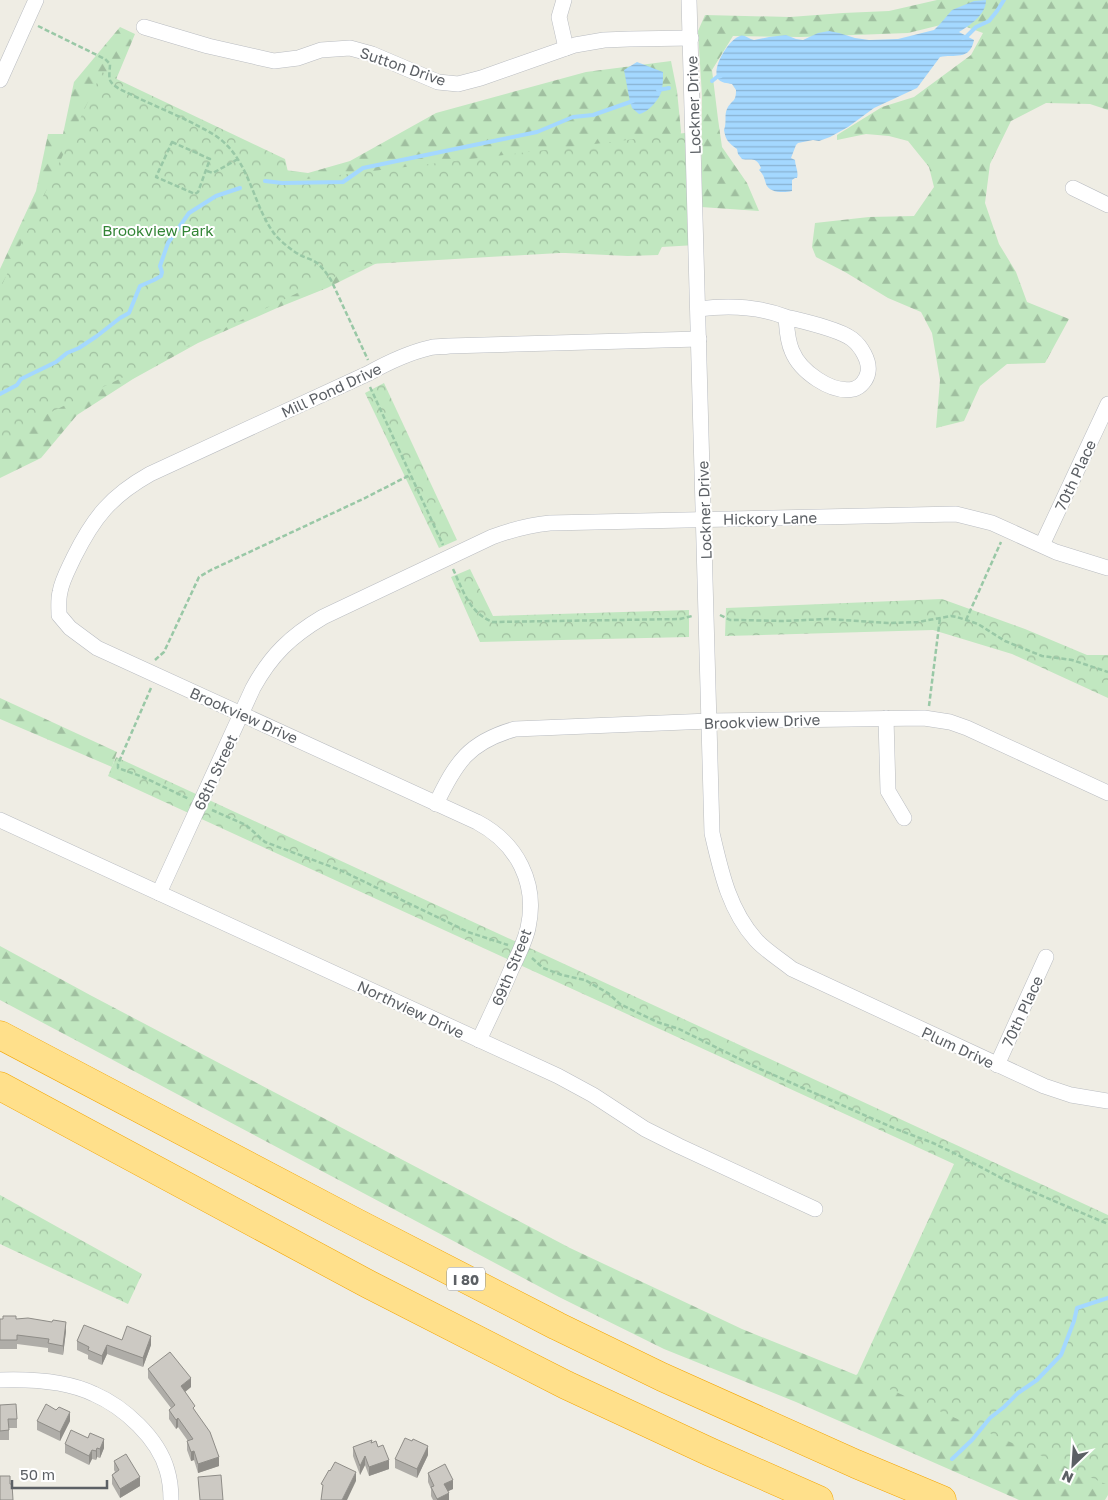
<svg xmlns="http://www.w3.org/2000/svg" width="1108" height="1500" viewBox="0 0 1108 1500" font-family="'Golos Text',sans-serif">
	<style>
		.forest { fill: url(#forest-firs) }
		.park { fill: url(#park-crowns) }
		.water { fill: url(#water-rules) }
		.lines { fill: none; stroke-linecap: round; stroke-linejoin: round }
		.stream { stroke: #a4d8ff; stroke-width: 4 }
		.street-casing { stroke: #b9bcc1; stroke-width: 16 }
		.highway-casing { stroke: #f3a500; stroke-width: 29 }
		.path { stroke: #99c8a6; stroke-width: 2.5; stroke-dasharray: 5 2.5; stroke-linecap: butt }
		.street { stroke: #fff; stroke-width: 15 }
		.highway { stroke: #ffe08b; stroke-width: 28 }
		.wall { fill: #afada8 }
		.shaded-wall { fill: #8f8d88 }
		.building { fill: #ccc9c3; stroke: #8f8d88 }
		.labels { text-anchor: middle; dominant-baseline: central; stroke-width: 4; stroke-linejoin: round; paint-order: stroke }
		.shield { fill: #fff; stroke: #8d9093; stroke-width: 1 }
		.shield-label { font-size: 14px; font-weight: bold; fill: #5c6065 }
		.street-label { font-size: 15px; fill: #5c6065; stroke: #fff }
		.park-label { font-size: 15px; fill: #338536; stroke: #fff }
	</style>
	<defs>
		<pattern id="forest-firs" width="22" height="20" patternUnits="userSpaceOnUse" patternTransform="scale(1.25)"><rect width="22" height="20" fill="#c1e7c0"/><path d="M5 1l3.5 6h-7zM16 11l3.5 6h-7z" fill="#a0bfa0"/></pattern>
		<pattern id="park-crowns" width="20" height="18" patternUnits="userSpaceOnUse" patternTransform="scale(1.25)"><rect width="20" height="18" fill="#c1e7c0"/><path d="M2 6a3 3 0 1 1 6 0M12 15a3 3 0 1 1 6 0" fill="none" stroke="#a0bfa0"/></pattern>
		<pattern id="water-rules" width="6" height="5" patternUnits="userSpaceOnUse" patternTransform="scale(1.25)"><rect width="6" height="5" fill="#a4d8ff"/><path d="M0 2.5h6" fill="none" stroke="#89b3d2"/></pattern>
	</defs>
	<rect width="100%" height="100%" fill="#efede4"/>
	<g class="forest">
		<polygon points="937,0 1108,0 1108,110 1090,104 1046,103 1011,121 990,164 985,203 999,244 1016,272 1027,302 1069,319 1045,363 1007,364 980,386 964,421 936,428 940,380 932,333 921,312 888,298 845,272 816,257 812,247 815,223 869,217 914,216 934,187 929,167 908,141 889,136 866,134 837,140 837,135 882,107 914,97 971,55 983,33 953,22 908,33 801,37 733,36 712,70 718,119 722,147 747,183 759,211 701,207 702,96 698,31 705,15 790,17 843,13 889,11"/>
		<polygon points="120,27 135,34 110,94 262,167 308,173 350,161 436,113 586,72 671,61 677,91 681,131 675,220 658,255 628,256 460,248 385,259 327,288 277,308 198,343 133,379 77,415 41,458 0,478 0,269 36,191 48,134 63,134 74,82"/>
		<polygon points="0,698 117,752 112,767 0,719"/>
		<polygon points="0,946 90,995 570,1248 742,1329 856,1375 1108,1215 1108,1495 1105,1500 1019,1500 796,1402 664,1349 559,1297 0,1000"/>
	</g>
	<g class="park">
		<polygon points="102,72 285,159 290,181 693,132 696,245 370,264 320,282 14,430 0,460 0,289"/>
		<polygon points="384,383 457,540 439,548 365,393"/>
		<polygon points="470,569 493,616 689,610 689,637 480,642 451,577"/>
		<polygon points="942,599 1025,629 1087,655 1108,655 1108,698 1012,654 933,630 725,636 726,608"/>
		<polygon points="116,757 1108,1215 1108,1485 857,1375 954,1164 108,776"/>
		<polygon points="0,1195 142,1274 128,1304 0,1244"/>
	</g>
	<g class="water">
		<path d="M986,0C986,15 970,25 959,32L974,40C970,61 954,54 940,57L917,88L874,108L848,127L830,137L819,141L813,140L798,143L796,145L791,158L795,160C795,166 799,172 797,178H795L792,180V191C784,193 769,193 766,184C764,178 764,175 759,170L761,168C756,156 751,161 742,159L738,154L737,149C728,142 726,141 724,130C727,122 724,115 727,109C732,99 736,103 736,90L732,84C727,83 721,83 718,79C711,68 729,39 740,36C744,34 749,39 754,40L769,37L786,35L796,39L803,40L818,33L829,31L839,33L855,38L869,40L898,39L934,30L940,24L952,10L974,1Z"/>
		<path d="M637,62L663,72C663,78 663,83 662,89C661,98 648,113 639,114L632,108L630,102L624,70Z"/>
	</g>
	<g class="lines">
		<g class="stream">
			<polyline points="963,38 967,36 976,27 989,21 997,11 1004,0"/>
			<polyline points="712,81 717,77 721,76"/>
			<polyline points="658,90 669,88"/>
			<polyline points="265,181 282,183 343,182 363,168 537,132 573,117 593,115 633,101"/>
			<polyline points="0,394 17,385 21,379 56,362 67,353 79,348 97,336 120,318 129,313 140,286 154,280 161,276 162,272 160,266 168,243 189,213 216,196 240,188"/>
			<polyline points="952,1459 972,1440 990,1418 1004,1407 1018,1393 1037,1380 1061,1355 1074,1321 1077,1308 1108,1298"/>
		</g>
		<defs>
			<g id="street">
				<polyline points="564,0 559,17 566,48"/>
				<path d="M689,0L712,833C721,872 729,910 756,940C766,951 781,960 792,969L1044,1086L1071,1095L1108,1101"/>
				<polyline points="144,27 208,46 274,61 298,58 321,50 350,48 372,54 438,82 458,84 481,78 575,45 604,40 629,39 691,38"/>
				<polyline points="0,80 36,0"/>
				<polyline points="1073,188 1108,205"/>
				<path d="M698,309C729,305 758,306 786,317C787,329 787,340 792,351C800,371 831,394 854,389C861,387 867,379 868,372C870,361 861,346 852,339C839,329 802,321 786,317"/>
				<polyline points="1042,545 1108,404"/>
				<polyline points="886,718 888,791 904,818"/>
				<path d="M436,804C456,762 469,742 515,729L710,721L924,718L950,722L967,728L1108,793"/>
				<polyline points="0,820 558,1076 593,1095 645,1129 679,1146 815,1209"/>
				<path d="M159,893L253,688C271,655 291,636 323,617L492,537C511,530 529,525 550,523L956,514L992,523L1056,552L1108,568"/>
				<path d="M479,1040C490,1017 501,994 511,970C517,957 525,942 528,928C538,883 517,843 477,822L97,648L70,628L59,615C59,608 58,600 60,592C62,580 69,568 74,557C94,517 111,496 150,474L369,373C387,363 408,353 429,348C435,346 442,347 449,346L699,339"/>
				<polyline points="997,1065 1046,957"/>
				<path d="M0,1380C29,1379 67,1381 94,1394C124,1407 158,1438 167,1470C170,1480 171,1490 171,1500"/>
			</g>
			<g id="highway">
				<polyline points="0,1035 355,1222 557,1326 662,1377 856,1464 942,1500"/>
				<polyline points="0,1086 368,1284 566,1385 710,1452 819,1500"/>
			</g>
		</defs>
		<use href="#street" class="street-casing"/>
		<use href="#highway" class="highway-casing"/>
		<g class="path">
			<path d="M38,26L105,59L110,64C110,70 108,78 111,82C116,89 127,92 134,96C161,109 190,120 216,136C251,160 252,206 276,236C283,243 291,250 300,255C305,258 312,259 317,263C323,268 327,274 331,280L368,360"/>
			<polygon points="172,142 210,159 198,192 195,194 156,177"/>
			<polyline points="207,171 213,173 238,159"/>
			<polyline points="370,387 443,545"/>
			<path d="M453,569C463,590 469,613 493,622L680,619L692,616"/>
			<polyline points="720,615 730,620 738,620 783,621 828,619 888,623 918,622 951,616 957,617 978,624 1005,641 1042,656 1072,660 1108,672"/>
			<polyline points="966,620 1001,542"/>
			<polyline points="155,660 164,652 199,577 211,570 363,499 410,475"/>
			<polyline points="151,688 118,764 118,768 143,777 189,799"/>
			<polyline points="929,706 940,618"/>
			<polyline points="212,810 246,825 265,842 340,870 468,932 508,945"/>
			<polyline points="532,958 543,968 562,975 585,980 608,993 620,1004 657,1022 679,1029 760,1069 896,1129 933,1143 958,1155 1005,1180 1108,1224"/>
		</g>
		<use href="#street" class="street"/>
		<use href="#highway" class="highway"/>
	</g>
	<g class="wall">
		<polygon points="0,1319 16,1319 66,1331 63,1355 48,1352 48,1348 17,1344 17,1349 0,1349"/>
		<polygon points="122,1340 151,1345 143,1367 107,1354 102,1365 88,1359 88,1355 77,1350 77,1341"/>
		<polygon points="148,1369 191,1387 185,1392 195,1411 219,1466 198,1473 194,1460 191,1461 187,1450 187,1441 188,1441 178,1427 176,1429 169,1419 169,1410 171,1408 148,1378"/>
		<polygon points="0,1405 17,1419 17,1428 9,1428 9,1440 0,1440"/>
		<polygon points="37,1421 70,1421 60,1441 37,1430"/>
		<polygon points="372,1443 378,1447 389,1469 369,1476 365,1465 360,1475 353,1456 353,1447"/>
		<polygon points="65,1444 104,1448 100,1458 97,1457 96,1460 92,1459 89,1465 65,1453"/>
		<polygon points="428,1455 417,1478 395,1468 395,1459"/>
		<polygon points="114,1461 140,1486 120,1498 112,1484 112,1475 115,1472 114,1470"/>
		<polygon points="428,1473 453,1489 448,1491 449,1500 433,1500 431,1496 431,1489 428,1482"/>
	</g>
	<g class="shaded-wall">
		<polygon points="66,1322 66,1331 63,1355 63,1346"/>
		<polygon points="151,1336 151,1345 143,1367 143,1358"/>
		<polygon points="107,1345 107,1354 102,1365 102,1356"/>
		<polygon points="191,1378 191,1387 181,1395 181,1386"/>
		<polygon points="70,1412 70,1421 60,1441 60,1432"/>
		<polygon points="178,1418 178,1427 176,1429 176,1420"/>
		<polygon points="104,1439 104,1448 100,1458 100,1449"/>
		<polygon points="428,1446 428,1455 417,1478 417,1469"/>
		<polygon points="97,1448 97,1457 96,1460 96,1451"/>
		<polygon points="92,1450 92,1459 89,1465 89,1456"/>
		<polygon points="194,1451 194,1460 191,1461 191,1452"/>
		<polygon points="365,1456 365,1465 360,1475 360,1466"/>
		<polygon points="219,1457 219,1466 198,1473 198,1464"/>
		<polygon points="389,1460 389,1469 369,1476 369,1467"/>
		<polygon points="356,1472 356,1481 347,1500 342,1500"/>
		<polygon points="140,1477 140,1486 120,1498 120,1489"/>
		<polygon points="453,1480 453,1489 444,1493 444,1484"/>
		<polygon points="449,1493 449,1500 437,1500 437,1499"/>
	</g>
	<g class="building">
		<polygon points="3,1316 16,1316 16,1319 28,1318 52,1322 53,1320 66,1322 63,1346 48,1343 49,1339 17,1335 17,1340 0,1340 0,1319 3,1319"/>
		<polygon points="84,1325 122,1340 127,1326 151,1336 143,1358 107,1345 102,1356 88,1350 89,1347 77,1341"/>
		<polygon points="170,1352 191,1378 181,1386 195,1406 193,1408 210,1432 219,1457 198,1464 194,1451 191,1452 187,1441 193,1439 178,1418 176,1420 169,1410 175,1405 148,1369"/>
		<polygon points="16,1404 17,1419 8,1419 9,1430 0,1431 0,1405"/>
		<polygon points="46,1404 56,1410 59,1407 70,1412 60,1432 37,1421"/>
		<polygon points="71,1430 88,1438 90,1433 104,1439 100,1449 97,1448 96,1451 92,1450 89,1456 65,1444"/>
		<polygon points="405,1438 412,1441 413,1439 428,1446 417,1469 395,1459"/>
		<polygon points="372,1440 371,1443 376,1441 378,1447 383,1445 389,1460 369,1467 365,1456 360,1466 353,1447"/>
		<polygon points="126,1454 140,1477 120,1489 112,1475 119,1470 114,1461"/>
		<polygon points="335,1462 356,1472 342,1500 321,1500 323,1485 321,1484 329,1470 330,1471"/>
		<polygon points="445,1464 453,1480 444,1484 449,1493 437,1499 431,1487 434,1486 428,1473"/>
		<polygon points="221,1475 223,1500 200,1500 198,1477"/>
		<polygon points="0,1476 10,1476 10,1484 12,1484 13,1500 0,1500"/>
	</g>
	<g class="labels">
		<rect class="shield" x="447" y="1267.5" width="38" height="23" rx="4"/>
		<g class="shield-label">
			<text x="466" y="1279">I 80</text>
		</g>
		<g class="street-label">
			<text transform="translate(403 66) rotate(19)">Sutton Drive</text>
			<text transform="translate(693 105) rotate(-92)">Lockner Drive</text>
			<text transform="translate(331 390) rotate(-25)">Mill Pond Drive</text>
			<text transform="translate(1075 475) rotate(-65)">70th Place</text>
			<text transform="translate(704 510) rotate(-92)">Lockner Drive</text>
			<text transform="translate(770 518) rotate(-1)">Hickory Lane</text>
			<text transform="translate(244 715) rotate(24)">Brookview Drive</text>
			<text transform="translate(762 721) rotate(-2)">Brookview Drive</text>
			<text transform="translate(215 772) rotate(-65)">68th Street</text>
			<text transform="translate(511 967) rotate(-68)">69th Street</text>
			<text transform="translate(411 1009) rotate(25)">Northview Drive</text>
			<text transform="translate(1022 1011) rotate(-65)">70th Place</text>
			<text transform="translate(958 1047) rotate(25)">Plum Drive</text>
		</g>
		<g class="park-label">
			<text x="158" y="230">Brookview Park</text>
		</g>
	</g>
	<g transform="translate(1073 1465) rotate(205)" stroke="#ffffff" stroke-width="4" paint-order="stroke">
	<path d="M0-4L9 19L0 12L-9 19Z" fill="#5c6065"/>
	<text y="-8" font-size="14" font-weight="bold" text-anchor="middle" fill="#5c6065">N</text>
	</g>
	<path d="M12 1480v8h95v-8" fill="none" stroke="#5c6065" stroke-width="2.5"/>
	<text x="20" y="1480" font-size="15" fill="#5c6065" stroke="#ffffff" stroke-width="4" paint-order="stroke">50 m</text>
</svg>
